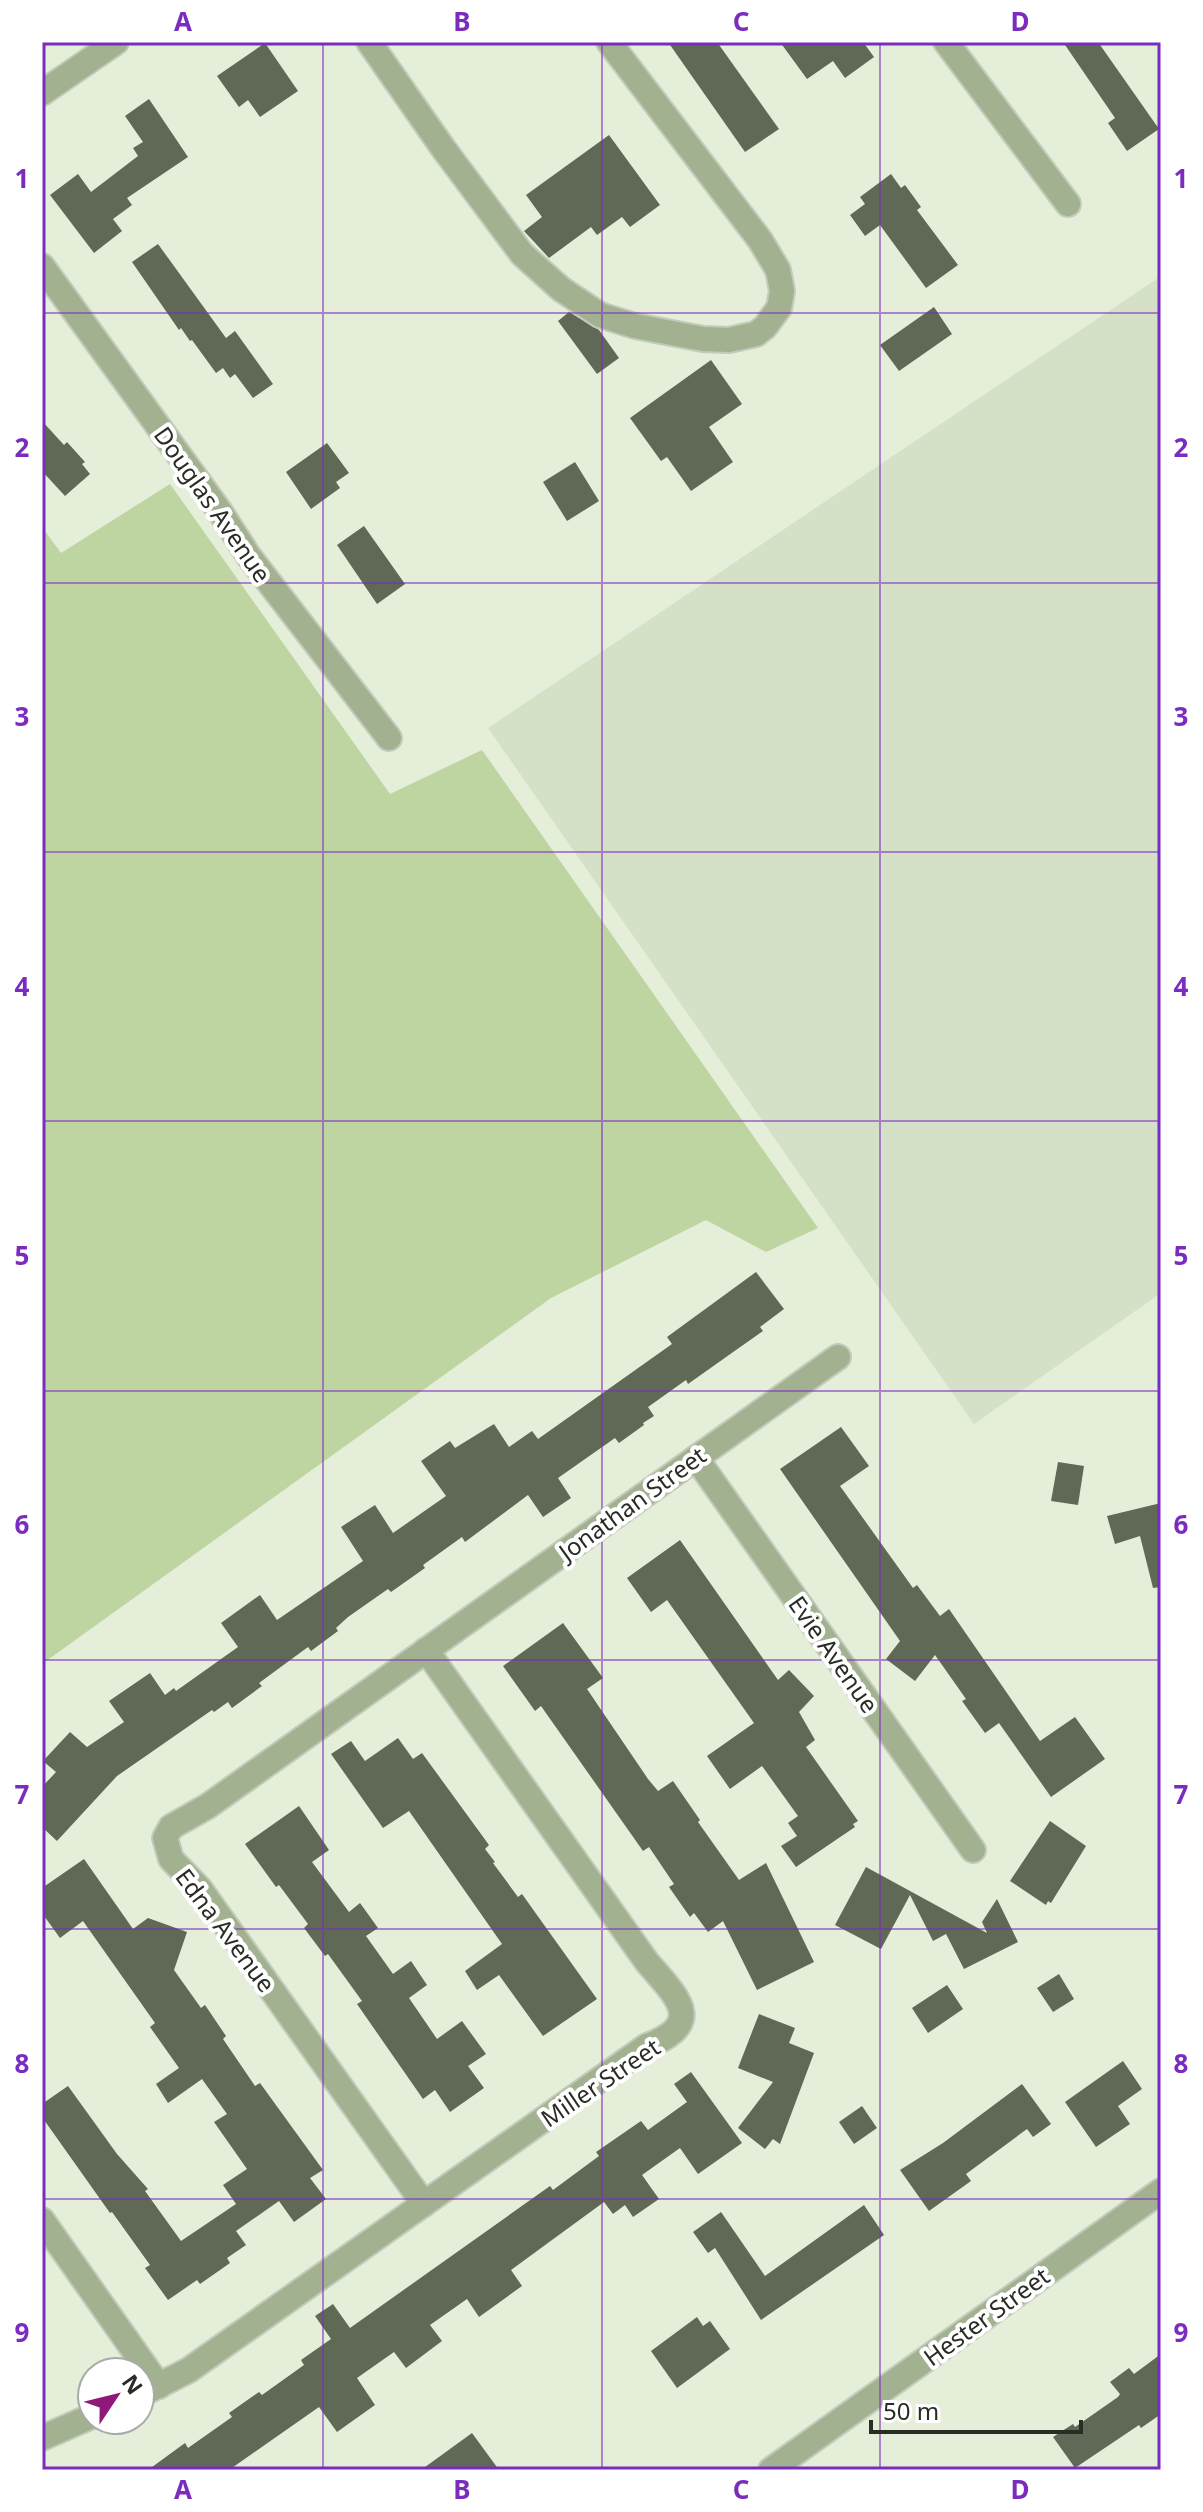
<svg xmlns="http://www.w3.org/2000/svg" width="1203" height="2512" viewBox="0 0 1203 2512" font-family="'Noto Sans',sans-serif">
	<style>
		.built { fill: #d5e1c7 }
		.green { fill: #bed5a2 }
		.building { fill: #606856 }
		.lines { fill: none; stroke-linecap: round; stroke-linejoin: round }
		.minor-casing { stroke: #c2cbb9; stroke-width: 28 }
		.tertiary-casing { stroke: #c2cbb9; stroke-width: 28 }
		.minor { stroke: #a2b190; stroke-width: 24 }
		.tertiary { stroke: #a2b190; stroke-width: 24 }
		.grid { fill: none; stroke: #7b2cbf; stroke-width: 2; stroke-opacity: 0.55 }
		.labels { text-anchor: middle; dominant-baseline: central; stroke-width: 8; stroke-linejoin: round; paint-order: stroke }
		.street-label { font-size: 24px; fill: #292d25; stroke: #fff }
		.neatline { fill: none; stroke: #7b2cbf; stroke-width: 3 }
		.grid-label { font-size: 26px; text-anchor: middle; font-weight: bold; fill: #7b2cbf }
	</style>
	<rect width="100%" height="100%" fill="#e4eed9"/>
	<polygon class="built" points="1161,276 1161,1293 974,1424 488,728"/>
	<polygon class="green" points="170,484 390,794 482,750 818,1228 766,1252 706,1220 551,1298 42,1664 42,527 61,553"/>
	<g class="building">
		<polygon points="668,42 717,42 779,129 745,152"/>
		<polygon points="780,42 863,42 874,57 845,78 833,61 807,79"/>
		<polygon points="1063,42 1098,42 1159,129 1127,151 1108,123 1115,118"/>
		<polygon points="265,43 298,91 260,117 248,100 239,107 217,76"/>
		<polygon points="149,99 188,157 127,198 132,205 113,219 122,231 94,253 50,195 78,174 91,192 138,156 133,148 143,142 125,116"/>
		<polygon points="609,135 660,205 630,227 622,217 597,235 591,227 549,258 524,231 542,217 526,195"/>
		<polygon points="891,174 901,188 905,185 921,207 917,210 958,265 926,288 880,225 865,236 850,215 865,204 860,197"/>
		<polygon points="158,244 226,338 235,331 273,384 253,398 235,374 230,378 223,368 216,373 192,340 190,341 181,328 179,330 132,262"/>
		<polygon points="934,307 952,334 899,371 880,345"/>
		<polygon points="569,312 599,330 619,358 597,374 558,321"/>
		<polygon points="711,360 742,404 709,427 733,462 691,491 667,457 661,461 630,418"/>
		<polygon points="42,421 64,445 67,442 85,462 82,464 90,474 65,496 42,471"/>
		<polygon points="327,443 349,473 336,482 340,488 311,509 286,472"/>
		<polygon points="575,462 599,501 567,521 543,482"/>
		<polygon points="364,526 405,584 377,604 337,545"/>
		<polygon points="756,1272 784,1309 760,1327 763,1331 736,1350 688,1384 686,1380 648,1407 654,1416 643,1423 644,1425 619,1443 615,1438 558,1478 571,1498 543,1517 528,1495 465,1542 462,1537 423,1565 425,1568 391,1592 388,1589 348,1617 336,1628 338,1631 311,1651 308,1647 259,1683 262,1686 232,1708 228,1702 214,1712 212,1710 117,1776 57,1841 42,1827 42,1787 56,1772 43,1761 70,1732 87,1747 124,1722 109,1701 150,1673 165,1695 174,1688 176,1691 238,1647 221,1623 260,1595 277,1620 363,1561 341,1527 375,1505 393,1533 446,1496 421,1461 450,1441 455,1448 494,1424 509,1447 532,1431 538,1439 672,1344 667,1337"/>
		<polygon points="841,1427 869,1466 840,1486 913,1588 917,1585 940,1616 949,1609 1040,1741 1075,1717 1105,1759 1051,1797 999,1723 985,1733 962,1701 966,1699 935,1655 915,1681 886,1659 900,1641 780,1469"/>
		<polygon points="1058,1462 1084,1466 1078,1505 1051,1501"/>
		<polygon points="1161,1503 1161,1587 1153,1588 1140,1536 1115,1544 1107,1516"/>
		<polygon points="680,1540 778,1680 789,1670 814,1696 799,1712 815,1740 806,1747 858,1821 853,1824 855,1827 796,1867 781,1846 797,1836 788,1823 798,1816 762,1766 730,1789 707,1756 754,1723 667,1600 651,1612 627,1578"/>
		<polygon points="563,1623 603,1678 587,1689 648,1779 658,1791 673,1781 700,1820 698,1822 739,1880 766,1863 814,1962 757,1990 723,1921 708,1932 694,1913 690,1917 669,1887 674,1884 649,1847 643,1851 541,1706 535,1711 503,1666"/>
		<polygon points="398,1738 413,1759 422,1753 489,1845 485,1849 495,1862 493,1863 518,1897 522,1894 597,1999 543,2036 499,1975 477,1990 465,1971 502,1944 409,1811 383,1828 331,1754 351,1741 365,1761"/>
		<polygon points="299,1806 329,1850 312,1862 349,1912 360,1903 378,1928 366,1936 393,1974 411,1961 427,1985 409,1998 437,2039 462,2021 486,2054 468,2066 484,2088 450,2112 435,2090 423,2099 357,2004 362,2001 328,1954 325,1956 304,1928 308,1924 279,1885 276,1887 245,1844"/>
		<polygon points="1050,1821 1086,1846 1051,1903 1048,1901 1046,1905 1010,1881"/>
		<polygon points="84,1859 133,1929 148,1918 187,1932 174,1970 201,2008 205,2005 226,2036 223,2039 255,2086 260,2083 323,2170 310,2178 326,2199 294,2222 279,2201 236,2231 246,2245 227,2258 230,2263 200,2284 197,2280 168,2300 145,2268 150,2265 112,2212 110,2213 42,2117 42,2104 68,2086 117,2154 148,2189 145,2191 181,2241 236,2204 223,2185 247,2169 214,2122 227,2114 202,2079 168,2103 156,2084 179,2068 150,2027 155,2023 83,1921 60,1938 42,1913 42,1888"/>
		<polygon points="866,1867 987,1933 982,1922 997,1899 1018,1942 964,1969 946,1934 933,1941 910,1895 881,1949 835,1925"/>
		<polygon points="1059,1974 1074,1999 1053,2012 1037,1988"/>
		<polygon points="947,1985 963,2009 928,2033 912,2008"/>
		<polygon points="759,2014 795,2028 789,2043 814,2053 780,2144 773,2139 765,2149 738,2128 773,2082 738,2068"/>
		<polygon points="1123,2061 1142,2089 1118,2106 1130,2124 1096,2147 1065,2102"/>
		<polygon points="691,2072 742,2143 698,2174 680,2148 642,2175 659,2199 633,2217 625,2205 613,2214 604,2202 511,2270 522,2286 479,2317 467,2299 430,2325 442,2341 406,2368 394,2352 357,2378 375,2405 337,2432 319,2407 229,2470 148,2470 185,2443 188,2448 232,2417 229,2413 259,2392 262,2395 304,2365 301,2360 331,2339 315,2316 333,2304 350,2328 550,2186 553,2190 599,2156 596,2152 641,2121 648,2130 687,2102 674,2084"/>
		<polygon points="1022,2084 1051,2124 1033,2137 1027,2129 966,2174 971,2181 929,2211 900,2170 943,2143"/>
		<polygon points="862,2106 877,2128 854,2144 839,2122"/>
		<polygon points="864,2205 884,2235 761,2320 715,2248 708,2253 693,2232 721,2212 765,2276"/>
		<polygon points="697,2317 703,2326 710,2321 730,2349 677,2388 651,2351"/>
		<polygon points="1161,2354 1161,2414 1141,2428 1139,2425 1075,2468 1053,2437 1073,2424 1075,2427 1118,2397 1120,2394 1110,2382 1129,2368 1134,2374"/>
		<polygon points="472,2433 499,2470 421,2470"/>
	</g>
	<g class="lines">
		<defs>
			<g id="minor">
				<polyline points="369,42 443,148 522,254 561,289 600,315 635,326 703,339 729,340 756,334 765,327 779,308 782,291 778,270 760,240 609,42"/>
				<polyline points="946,42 1068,204"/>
				<polyline points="42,266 221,513 248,555 389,738"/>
				<polyline points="696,1458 973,1850"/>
				<polyline points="424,2204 200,1889 171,1859 165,1838 171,1827 208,1806 838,1357"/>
				<polyline points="42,2220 159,2386"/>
				<path d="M140,2395L189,2370L647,2046C707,2023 677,1997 647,1962L426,1650"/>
				<polyline points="42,2438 92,2416"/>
				<polyline points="771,2470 1161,2191"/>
			</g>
			<polyline id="tertiary" points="42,93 116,42"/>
		</defs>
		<use href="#minor" class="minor-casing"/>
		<use href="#tertiary" class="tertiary-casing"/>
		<use href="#minor" class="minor"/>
		<use href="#tertiary" class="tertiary"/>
	</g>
	<path class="grid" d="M323,42V2470M602,42V2470M880,42V2470M42,313H1161M42,583H1161M42,852H1161M42,1121H1161M42,1391H1161M42,1660H1161M42,1929H1161M42,2199H1161"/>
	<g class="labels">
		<g class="street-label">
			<text transform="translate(213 504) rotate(55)">Douglas Avenue</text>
			<text transform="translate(632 1503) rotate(-36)">Jonathan Street</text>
			<text transform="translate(834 1654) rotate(55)">Evie Avenue</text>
			<text transform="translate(226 1930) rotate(53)">Edna Avenue</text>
			<text transform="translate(600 2082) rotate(-34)">Miller Street</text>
			<text transform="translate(986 2316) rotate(-36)">Hester Street</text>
		</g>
	</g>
	<rect width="1203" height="2512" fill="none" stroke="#ffffff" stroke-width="88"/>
	<g transform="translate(116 2396) rotate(55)"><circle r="38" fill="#ffffff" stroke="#a9aba8" stroke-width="2"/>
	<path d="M0-6L14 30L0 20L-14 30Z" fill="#8f1978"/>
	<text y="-12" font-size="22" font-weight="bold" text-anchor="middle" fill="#292d25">N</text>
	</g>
	<path d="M871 2420v12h210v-12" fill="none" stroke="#292d25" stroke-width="4"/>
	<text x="883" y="2420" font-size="24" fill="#292d25" stroke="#ffffff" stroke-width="6" paint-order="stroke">50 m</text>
	<rect x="44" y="44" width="1115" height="2424" class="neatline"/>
	<g class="grid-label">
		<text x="183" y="31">A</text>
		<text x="462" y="31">B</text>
		<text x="741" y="31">C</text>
		<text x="1020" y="31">D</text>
		<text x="22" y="188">1</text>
		<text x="1181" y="188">1</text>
		<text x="22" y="457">2</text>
		<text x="1181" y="457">2</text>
		<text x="22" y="726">3</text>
		<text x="1181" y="726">3</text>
		<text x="22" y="996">4</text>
		<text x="1181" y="996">4</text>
		<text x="22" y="1265">5</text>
		<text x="1181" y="1265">5</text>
		<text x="22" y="1534">6</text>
		<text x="1181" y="1534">6</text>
		<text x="22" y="1804">7</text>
		<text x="1181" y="1804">7</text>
		<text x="22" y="2073">8</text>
		<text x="1181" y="2073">8</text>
		<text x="22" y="2342">9</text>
		<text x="1181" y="2342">9</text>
		<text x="183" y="2499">A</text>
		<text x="462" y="2499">B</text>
		<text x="741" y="2499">C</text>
		<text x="1020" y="2499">D</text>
	</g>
</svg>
